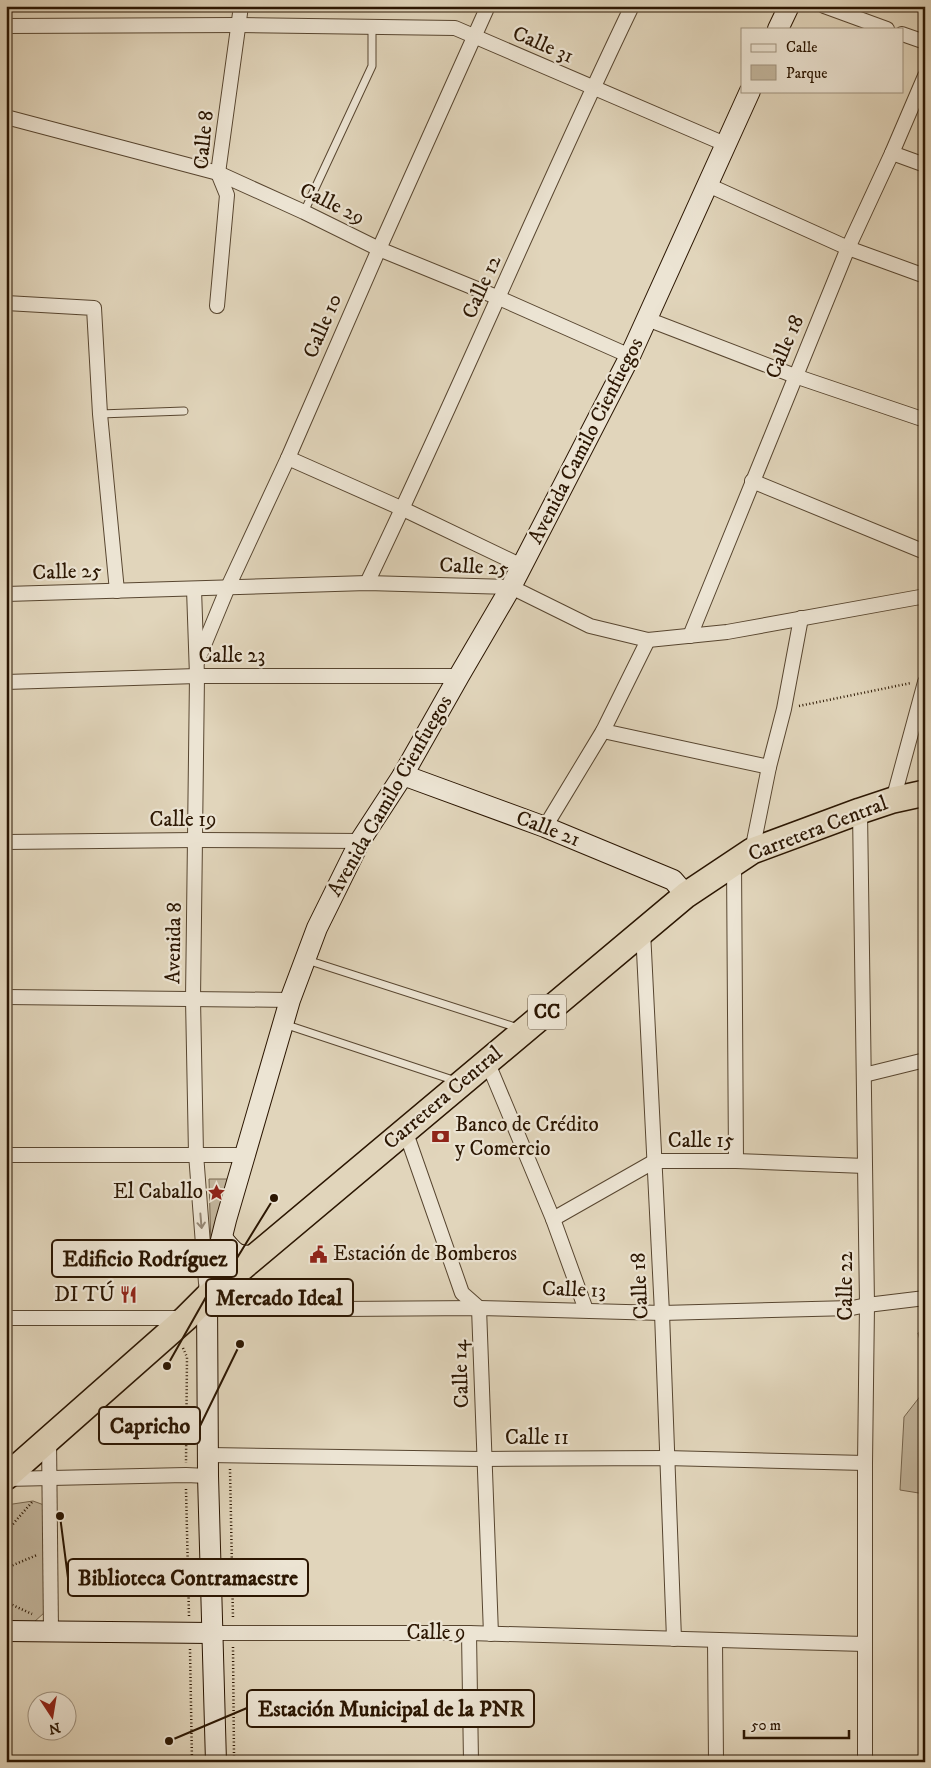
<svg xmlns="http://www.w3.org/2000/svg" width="931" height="1768" viewBox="0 0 931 1768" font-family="'IM FELL DW Pica',serif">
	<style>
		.green { fill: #c2b59c; stroke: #76664f }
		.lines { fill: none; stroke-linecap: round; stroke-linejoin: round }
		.lane-casing { stroke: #584630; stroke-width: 9 }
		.street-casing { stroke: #584630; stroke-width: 16 }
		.secondary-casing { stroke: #2b1602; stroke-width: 22 }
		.highway-casing { stroke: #2b1602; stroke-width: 28 }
		.path { stroke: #2b1602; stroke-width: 2.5; stroke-dasharray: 1 2.5; stroke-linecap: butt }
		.lane { stroke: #ece4d3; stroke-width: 7 }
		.street { stroke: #ece4d3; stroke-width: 14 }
		.secondary { stroke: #ece4d3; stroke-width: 20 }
		.highway { stroke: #e1d5bb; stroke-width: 25 }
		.oneway { stroke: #958775 }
		.labels { text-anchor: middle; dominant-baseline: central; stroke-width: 4.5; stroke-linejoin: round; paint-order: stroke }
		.shield { fill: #ece4d3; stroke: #655441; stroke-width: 1 }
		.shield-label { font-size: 20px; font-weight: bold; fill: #2b1602 }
		.street-label { font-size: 21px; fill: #2b1602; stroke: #ece4d3 }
		.poi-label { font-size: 21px; fill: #2b1602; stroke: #ece4d3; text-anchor: start }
		.leader { fill: none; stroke: #2b1602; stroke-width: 2 }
		.callout-dot { fill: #2b1602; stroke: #ece4d3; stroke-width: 2 }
		.callout { fill: #ece4d3; stroke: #2b1602; stroke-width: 2 }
		.callout-label { font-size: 22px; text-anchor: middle; font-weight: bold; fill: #2b1602 }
	</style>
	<rect width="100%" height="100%" fill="#e1d5bb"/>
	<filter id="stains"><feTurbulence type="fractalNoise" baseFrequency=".004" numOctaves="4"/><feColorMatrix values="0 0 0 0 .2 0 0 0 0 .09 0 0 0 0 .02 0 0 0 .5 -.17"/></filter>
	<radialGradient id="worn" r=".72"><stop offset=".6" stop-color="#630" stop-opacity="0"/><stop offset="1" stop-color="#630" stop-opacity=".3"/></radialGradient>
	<g class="green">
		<polygon points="209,1179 229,1179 211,1249"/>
		<polygon points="925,1331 925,1359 918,1333"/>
		<polygon points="925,1390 925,1494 900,1490 904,1417"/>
		<polygon points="33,1501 44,1505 45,1612 33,1623 6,1623 6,1505"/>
	</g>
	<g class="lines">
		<defs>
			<g id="lane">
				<polyline points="304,212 372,66 372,27"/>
				<polyline points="100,414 184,411"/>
				<polyline points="307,960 518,1028"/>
				<polyline points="284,1024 456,1081"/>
			</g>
			<g id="street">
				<polyline points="824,6 887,29"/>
				<polyline points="6,26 239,25 455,28 725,144"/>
				<polyline points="902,34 925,42"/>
				<polyline points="6,117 218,173 304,212 379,249 499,298 630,356"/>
				<polyline points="892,153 925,165"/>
				<polyline points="708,185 848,248 925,276"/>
				<polyline points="6,303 94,308 100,414 117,591"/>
				<polyline points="217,306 227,195 218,173 241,6"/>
				<polyline points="647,319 795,376 925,420"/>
				<polyline points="288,458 403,509 522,566"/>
				<polyline points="752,481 925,552"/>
				<path d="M367,583C459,392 540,197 632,6"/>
				<polyline points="194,589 197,676 193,999 196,1154 206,1283"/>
				<polyline points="6,594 367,583 511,587 590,626 648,640 727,632 920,597 925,600"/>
				<polyline points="690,636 848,248 892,153 925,76"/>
				<polyline points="197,662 228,587 288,458 379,249 488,6"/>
				<polyline points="6,682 197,676 459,676"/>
				<polyline points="603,731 769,767"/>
				<polyline points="893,800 925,682"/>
				<polyline points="860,811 867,1305 865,1463 865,1762"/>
				<polyline points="545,827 603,731 648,640"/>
				<polyline points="6,842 195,840 360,841"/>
				<polyline points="752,851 769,767 784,709 801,618"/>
				<polyline points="734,862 736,1161"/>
				<polyline points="643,931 662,1313 674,1639"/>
				<polyline points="6,997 290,1000"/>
				<polyline points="487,1061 553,1219 586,1310"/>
				<polyline points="864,1075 925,1060"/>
				<polyline points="405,1130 462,1293 479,1308 491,1634"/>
				<polyline points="6,1155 244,1155"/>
				<polyline points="553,1219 655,1161 736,1161 865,1166"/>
				<polyline points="341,1309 479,1308 662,1313 852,1308 867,1305 925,1298"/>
				<polyline points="6,1318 185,1318"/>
				<polyline points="49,1439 51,1632"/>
				<polyline points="209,1455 483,1459 666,1458 865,1463"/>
				<polyline points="6,1479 186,1475 208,1476"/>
				<polyline points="212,1633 469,1633 865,1644"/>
				<polyline points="469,1633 471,1762"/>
				<polyline points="715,1640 716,1762"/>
			</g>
			<g id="secondary">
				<polyline points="778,29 789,6"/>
				<polyline points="403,775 545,827 673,880 686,895"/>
				<path d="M222,1238C234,1253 237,1258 257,1255"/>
				<polyline points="6,1631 212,1633"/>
				<polyline points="216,1762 208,1476 207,1297 226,1220 290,1000 317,928 360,841 403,775 459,676 511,587 630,356 750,91"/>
			</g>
			<polyline id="highway" points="6,1477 186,1318 207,1297 686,895 752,851 860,811 893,800 925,793"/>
		</defs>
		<use href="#lane" class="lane-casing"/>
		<use href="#street" class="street-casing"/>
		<use href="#secondary" class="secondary-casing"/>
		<use href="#highway" class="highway-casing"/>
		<g class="path">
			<polyline points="799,706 911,683"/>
			<polyline points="183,1348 187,1357 186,1463"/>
			<polyline points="230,1469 233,1619"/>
			<polyline points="186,1489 189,1616"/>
			<polyline points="6,1532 33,1501"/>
			<polyline points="6,1568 37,1555"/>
			<polyline points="6,1602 32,1614"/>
			<polyline points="233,1647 234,1756"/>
			<polyline points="190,1649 192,1762"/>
		</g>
		<use href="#lane" class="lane"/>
		<use href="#street" class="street"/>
		<use href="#secondary" class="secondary"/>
		<use href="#highway" class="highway"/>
	</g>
	<defs><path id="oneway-shaft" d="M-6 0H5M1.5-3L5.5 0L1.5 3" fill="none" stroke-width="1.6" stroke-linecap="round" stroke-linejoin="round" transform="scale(1.25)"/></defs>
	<use class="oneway" href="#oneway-shaft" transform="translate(201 1221) rotate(85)"/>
	<defs>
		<symbol id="bank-bare" viewBox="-9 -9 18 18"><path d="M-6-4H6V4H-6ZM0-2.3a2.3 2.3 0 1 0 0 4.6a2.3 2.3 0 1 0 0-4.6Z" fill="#8f2418" stroke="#ece4d3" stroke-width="2.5" paint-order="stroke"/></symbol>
		<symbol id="sight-bare" viewBox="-9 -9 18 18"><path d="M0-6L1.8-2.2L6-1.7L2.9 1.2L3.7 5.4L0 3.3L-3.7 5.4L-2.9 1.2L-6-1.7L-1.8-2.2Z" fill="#8f2418" stroke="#ece4d3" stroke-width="2.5" paint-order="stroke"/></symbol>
		<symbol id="civic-bare" viewBox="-9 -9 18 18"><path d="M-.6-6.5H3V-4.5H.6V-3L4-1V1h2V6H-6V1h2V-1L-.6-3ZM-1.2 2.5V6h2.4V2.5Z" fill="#8f2418" stroke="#ece4d3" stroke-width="2.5" paint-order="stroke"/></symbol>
		<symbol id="restaurant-bare" viewBox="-9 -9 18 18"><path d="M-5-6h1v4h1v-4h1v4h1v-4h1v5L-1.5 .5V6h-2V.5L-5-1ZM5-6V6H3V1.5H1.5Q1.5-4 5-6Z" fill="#8f2418" stroke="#ece4d3" stroke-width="2.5" paint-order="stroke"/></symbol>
	</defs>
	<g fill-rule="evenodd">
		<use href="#bank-bare" x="428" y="1124" width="25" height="25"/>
		<use href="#sight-bare" x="204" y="1180" width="25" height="25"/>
		<use href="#civic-bare" x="306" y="1242" width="25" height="25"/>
		<use href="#restaurant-bare" x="116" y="1282" width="25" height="25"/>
	</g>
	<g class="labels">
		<rect class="shield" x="528" y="994.5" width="38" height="35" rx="4"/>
		<g class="shield-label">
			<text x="547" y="1012">CC</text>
		</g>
		<g class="street-label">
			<text transform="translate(543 45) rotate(23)">Calle 31</text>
			<text transform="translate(204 140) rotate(-85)">Calle 8</text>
			<text transform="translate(332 204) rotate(26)">Calle 29</text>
			<text transform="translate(482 287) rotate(-66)">Calle 12</text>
			<text transform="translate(323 326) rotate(-67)">Calle 10</text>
			<text transform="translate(785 347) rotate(-67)">Calle 18</text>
			<text transform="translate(586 441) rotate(-63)">Avenida Camilo Cienfuegos</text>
			<text transform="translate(474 567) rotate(3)">Calle 25</text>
			<text transform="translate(67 572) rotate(-2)">Calle 25</text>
			<text x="232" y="656">Calle 23</text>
			<text transform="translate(390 796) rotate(-60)">Avenida Camilo Cienfuegos</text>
			<text x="183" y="820">Calle 19</text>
			<text transform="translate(548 829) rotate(21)">Calle 21</text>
			<text transform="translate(818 829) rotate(-21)">Carretera Central</text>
			<text transform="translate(174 943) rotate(-89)">Avenida 8</text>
			<text transform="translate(443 1098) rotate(-40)">Carretera Central</text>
			<text x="701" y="1141">Calle 15</text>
			<text transform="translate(640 1286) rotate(-93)">Calle 18</text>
			<text transform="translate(846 1286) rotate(-90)">Calle 22</text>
			<text transform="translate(574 1290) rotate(2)">Calle 13</text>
			<text transform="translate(461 1374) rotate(-92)">Calle 14</text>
			<text x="537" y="1438">Calle 11</text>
			<text x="436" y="1633">Calle 9</text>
		</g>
		<g class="poi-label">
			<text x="455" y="1125">Banco de Crédito<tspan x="455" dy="24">y Comercio</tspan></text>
			<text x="203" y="1192" text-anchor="end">El Caballo</text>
			<text x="333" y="1254">Estación de Bomberos</text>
			<text x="115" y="1295" text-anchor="end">DI TÚ</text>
		</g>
	</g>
	<path class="leader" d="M274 1198L237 1258M167 1366L206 1297M240 1344L200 1426M60 1516L68 1578M169 1741L247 1708"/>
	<g class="callout-dot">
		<circle cx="274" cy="1198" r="5"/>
		<circle cx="167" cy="1366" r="5"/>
		<circle cx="240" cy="1344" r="5"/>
		<circle cx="60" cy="1516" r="5"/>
		<circle cx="169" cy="1741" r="5"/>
	</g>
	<g class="callout">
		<rect x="52" y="1240" width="185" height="37" rx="5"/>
		<rect x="206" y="1279" width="147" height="37" rx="5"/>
		<rect x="99" y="1407" width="101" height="37" rx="5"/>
		<rect x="68" y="1559" width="240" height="37" rx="5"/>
		<rect x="247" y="1690" width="287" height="37" rx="5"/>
	</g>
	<g class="callout-label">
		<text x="145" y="1266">Edificio Rodríguez</text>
		<text x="279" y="1305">Mercado Ideal</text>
		<text x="150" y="1433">Capricho</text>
		<text x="188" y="1585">Biblioteca Contramaestre</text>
		<text x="391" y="1716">Estación Municipal de la PNR</text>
	</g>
	<rect width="931" height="1768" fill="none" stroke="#e1d5bb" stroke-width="25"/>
	<rect x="8" y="8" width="916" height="1753" fill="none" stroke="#2b1602" stroke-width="2.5"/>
	<rect x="12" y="12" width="906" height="1743" fill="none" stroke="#2b1602"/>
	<rect x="741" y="28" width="162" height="65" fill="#ece4d3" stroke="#9f927f"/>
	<rect x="751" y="44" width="25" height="8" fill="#ece4d3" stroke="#9f927f"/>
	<text x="786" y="52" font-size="15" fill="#2b1602">Calle</text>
	<rect x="751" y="65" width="25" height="15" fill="#c2b59c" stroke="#9f927f"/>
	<text x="786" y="78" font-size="15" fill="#2b1602">Parque</text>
	<g transform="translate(52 1716) rotate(168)"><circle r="24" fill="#ece4d3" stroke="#9f927f"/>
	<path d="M0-4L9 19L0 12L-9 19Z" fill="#8f2418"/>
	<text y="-8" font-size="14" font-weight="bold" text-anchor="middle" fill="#2b1602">N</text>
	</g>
	<path d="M744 1730v8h105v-8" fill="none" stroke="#2b1602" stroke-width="2.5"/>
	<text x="751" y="1730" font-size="15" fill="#2b1602" stroke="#ece4d3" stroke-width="4" paint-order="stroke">50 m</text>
	<rect width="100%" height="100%" filter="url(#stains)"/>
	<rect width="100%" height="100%" fill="url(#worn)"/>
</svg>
